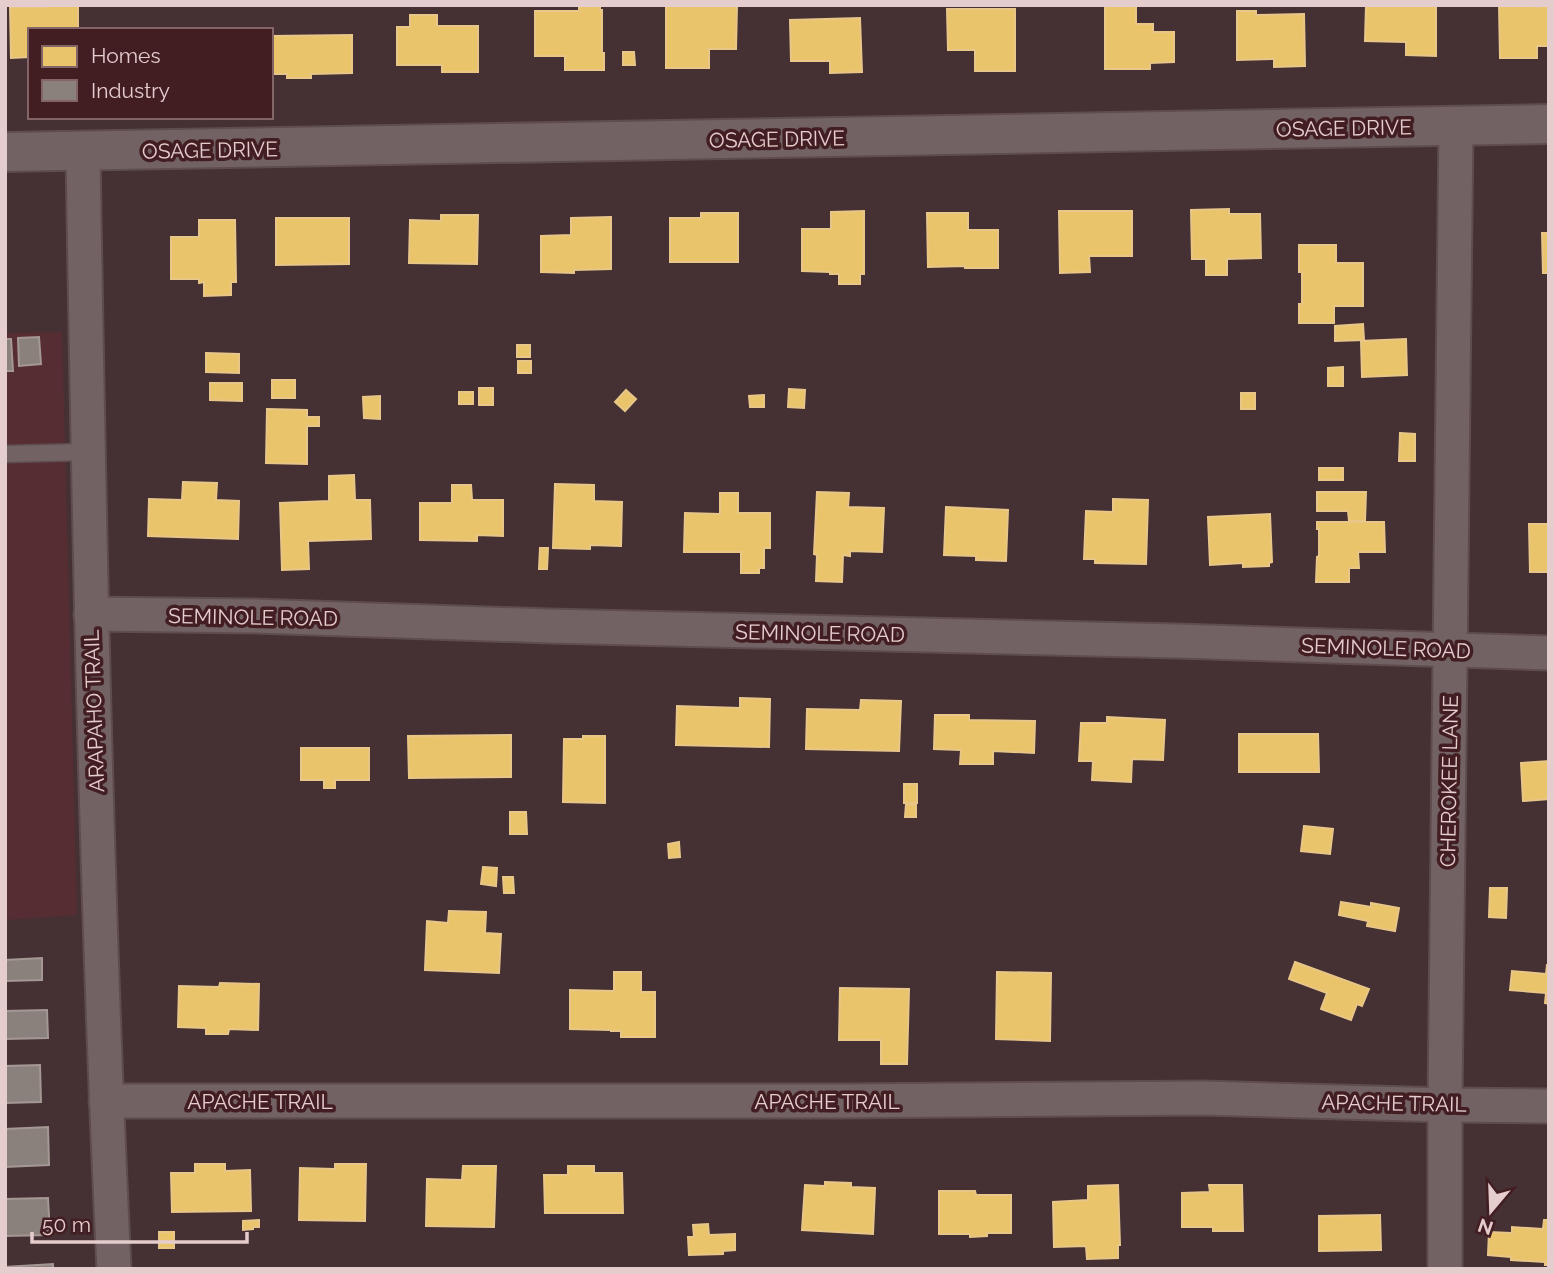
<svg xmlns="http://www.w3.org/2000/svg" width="1554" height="1274" viewBox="0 0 1554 1274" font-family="Raleway,sans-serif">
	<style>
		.built { fill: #562d32 }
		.homes { fill: #e9c46a; stroke: #e8c688; stroke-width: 2 }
		.industry { fill: #8a817c; stroke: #a59894; stroke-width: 2 }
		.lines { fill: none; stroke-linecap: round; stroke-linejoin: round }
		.service-casing { stroke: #5e4c4f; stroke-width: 19 }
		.minor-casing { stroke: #5e4c4f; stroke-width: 37 }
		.tertiary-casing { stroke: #5e4c4f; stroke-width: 42 }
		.service { stroke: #726264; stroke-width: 16 }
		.minor { stroke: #726264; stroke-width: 33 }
		.tertiary { stroke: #726264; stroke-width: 38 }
		.labels { text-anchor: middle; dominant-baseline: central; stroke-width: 7; stroke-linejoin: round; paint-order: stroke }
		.street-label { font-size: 21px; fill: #e5cccd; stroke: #421e23 }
	</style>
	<rect width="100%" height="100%" fill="#453033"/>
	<polygon class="built" points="62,332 77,915 5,920 5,333"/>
	<g class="homes">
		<polygon points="46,5 78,5 78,30 30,30 30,57 11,58 10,7 46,7"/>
		<polygon points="579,5 600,5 600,10 602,10 602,53 604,53 604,70 565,70 565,56 535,56 535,11 579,11"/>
		<polygon points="666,5 737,5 736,49 709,49 709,68 666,68"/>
		<polygon points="1105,5 1136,5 1136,24 1153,24 1153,32 1174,32 1174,62 1150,63 1150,69 1105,69"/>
		<polygon points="1366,5 1436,5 1436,56 1406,55 1406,42 1365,41"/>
		<polygon points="1499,5 1536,5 1536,7 1549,5 1549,46 1537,46 1537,58 1500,58"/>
		<polygon points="947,9 1015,9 1015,71 975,71 975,50 948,50"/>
		<polygon points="1237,11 1256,11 1256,15 1304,14 1305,66 1274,67 1274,59 1237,60"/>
		<polygon points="410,15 437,15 437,26 478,26 478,72 442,72 442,65 397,65 397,27 410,27"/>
		<polygon points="860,18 862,72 830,73 830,61 791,61 790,20"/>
		<polygon points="352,35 352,73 311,74 311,78 287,78 287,74 271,74 271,36"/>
		<polygon points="623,52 634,52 635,65 623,65"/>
		<polygon points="1229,209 1229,214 1260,214 1261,258 1227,259 1227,275 1206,275 1206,259 1192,259 1191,210"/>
		<polygon points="864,211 864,274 860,274 860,284 839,284 839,274 830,274 830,272 802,271 802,229 831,229 831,212"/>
		<polygon points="1059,211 1132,211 1132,256 1089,256 1090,272 1060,273"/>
		<polygon points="701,213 738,213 738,262 670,262 670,218 701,218"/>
		<polygon points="927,213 968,213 968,230 998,230 998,268 965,268 965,266 928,267"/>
		<polygon points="441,215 478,215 477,264 409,263 410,220 441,221"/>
		<polygon points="611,217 611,269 574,270 574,273 541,272 541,236 571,235 571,218"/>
		<polygon points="276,218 349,218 349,264 276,265"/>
		<polygon points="199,220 235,220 236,282 231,282 231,295 204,296 204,282 199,283 199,279 171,279 171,237 199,237"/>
		<polygon points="1542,233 1549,233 1549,273 1543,273"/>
		<polygon points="1299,245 1336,245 1336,263 1363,263 1363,306 1334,306 1334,323 1299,323 1299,304 1302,304 1302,272 1299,272"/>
		<polygon points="1363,324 1364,340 1335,341 1335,326"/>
		<polygon points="1406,339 1407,375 1362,377 1361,341"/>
		<rect x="517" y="345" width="13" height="12"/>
		<polygon points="206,353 239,354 239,373 206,372"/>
		<rect x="518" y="361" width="13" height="12"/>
		<polygon points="1343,367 1343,386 1328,386 1328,368"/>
		<rect x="272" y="380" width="23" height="18"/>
		<polygon points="210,383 242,383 242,401 210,400"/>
		<rect x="479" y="388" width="14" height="17"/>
		<polygon points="789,389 805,390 804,408 788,407"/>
		<polygon points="626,390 636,399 625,411 615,402"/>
		<rect x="459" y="392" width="14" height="12"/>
		<rect x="1241" y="393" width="14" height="16"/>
		<polygon points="764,395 764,407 750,407 749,396"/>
		<polygon points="380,396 380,419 364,418 363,397"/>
		<polygon points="267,409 307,410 307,417 319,417 319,426 307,426 307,464 266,463"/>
		<polygon points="1400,433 1415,434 1415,461 1399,461"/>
		<rect x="1319" y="468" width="24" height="12"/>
		<polygon points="354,475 355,500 370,500 371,539 308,541 309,569 282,570 280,503 329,501 329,476"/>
		<polygon points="183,482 217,483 216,500 239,501 238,539 148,536 149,499 182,500"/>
		<polygon points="555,484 594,485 594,501 622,502 621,546 590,545 590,549 553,548"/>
		<polygon points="452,485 471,485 472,500 503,500 503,536 477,535 477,541 420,540 420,503 452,503"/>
		<polygon points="817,492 849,493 848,507 884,508 882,552 850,551 850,556 843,555 842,582 816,581 817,555 814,554"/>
		<polygon points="1317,492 1366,492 1365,521 1349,521 1348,511 1317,511"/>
		<polygon points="720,493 738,493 738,513 770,513 770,548 764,548 764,568 759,568 759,573 741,573 741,552 684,552 685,513 720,514"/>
		<polygon points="1113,499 1148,500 1146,564 1095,563 1095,559 1084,559 1086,511 1113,512"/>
		<polygon points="946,507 1008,510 1006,561 976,560 976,556 944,555"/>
		<polygon points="1270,514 1272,562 1269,563 1269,566 1243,567 1243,563 1210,565 1208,517"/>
		<polygon points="1317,522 1384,522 1385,552 1358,552 1359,568 1349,568 1349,582 1316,582 1317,557 1319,556 1319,529 1317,529"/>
		<polygon points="1529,524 1549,524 1549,572 1530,572"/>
		<polygon points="540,548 548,548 547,569 539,569"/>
		<polygon points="740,698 770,699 769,747 676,745 677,706 740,708"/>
		<polygon points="861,700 901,701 899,751 806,749 807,709 860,710"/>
		<polygon points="935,715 969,715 969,720 1035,721 1034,753 993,751 993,764 960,764 961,750 934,749"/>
		<polygon points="1107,717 1165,720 1163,760 1132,759 1131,782 1092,780 1093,761 1079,761 1081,723 1107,723"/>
		<polygon points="1239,734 1318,734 1319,772 1239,772"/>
		<polygon points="511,735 511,777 409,778 408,736"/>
		<polygon points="583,736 605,736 605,803 563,802 564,739 583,739"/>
		<polygon points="301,748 369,748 369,780 335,780 335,788 324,788 324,780 301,780"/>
		<polygon points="1549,761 1549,799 1523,801 1521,763"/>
		<rect x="904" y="784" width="13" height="19"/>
		<polygon points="906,804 916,804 916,817 905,817"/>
		<polygon points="510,812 526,812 527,834 510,834"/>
		<polygon points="1304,826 1333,829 1330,854 1301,851"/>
		<polygon points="679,842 680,857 669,858 668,844"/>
		<polygon points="483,867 497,868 496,886 481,884"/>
		<polygon points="503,877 513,877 514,893 504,893"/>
		<polygon points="1490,888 1507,888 1506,918 1489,917"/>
		<polygon points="1341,902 1371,907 1371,903 1399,908 1395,931 1367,926 1368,921 1339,915"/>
		<polygon points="449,911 486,912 485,933 501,934 499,973 425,970 427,921 448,923"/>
		<polygon points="1295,962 1369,989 1362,1006 1357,1004 1351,1020 1321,1009 1327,993 1289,979"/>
		<polygon points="1547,965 1549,965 1549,1004 1545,1003 1546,993 1510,990 1512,971 1546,974"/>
		<polygon points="614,972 641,972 641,992 655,992 655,1037 621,1037 621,1031 611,1031 611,1030 570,1029 570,990 614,991"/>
		<polygon points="997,972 1051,973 1050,1041 996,1039"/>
		<polygon points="220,983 259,984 258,1030 229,1029 228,1034 206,1034 206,1028 178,1027 179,986 219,987"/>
		<polygon points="840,988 909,989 907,1064 881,1064 881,1040 839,1040"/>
		<polygon points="195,1164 225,1164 225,1171 250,1170 251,1211 172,1212 171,1173 195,1173"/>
		<polygon points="335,1164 366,1164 365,1221 299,1220 300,1168 335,1169"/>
		<polygon points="463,1166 496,1166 494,1227 426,1226 427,1179 462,1180"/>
		<polygon points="568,1166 594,1166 594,1173 622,1173 623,1213 545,1213 544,1175 568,1175"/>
		<polygon points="825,1182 851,1183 851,1187 875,1188 873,1234 802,1230 805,1185 825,1186"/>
		<polygon points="1118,1185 1120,1245 1118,1245 1118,1258 1087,1259 1086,1246 1054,1247 1053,1202 1088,1200 1088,1186"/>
		<polygon points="1209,1185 1242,1185 1243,1231 1213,1231 1213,1227 1182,1227 1182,1193 1210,1192"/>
		<polygon points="939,1191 975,1191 976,1195 1011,1195 1011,1233 987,1233 987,1236 970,1237 970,1234 939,1234"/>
		<polygon points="1380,1215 1381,1250 1319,1251 1319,1216"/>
		<polygon points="259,1220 259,1227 253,1227 253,1229 243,1230 243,1221"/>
		<polygon points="1544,1220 1549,1220 1549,1265 1545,1265 1545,1262 1511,1260 1511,1257 1488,1255 1489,1232 1512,1233 1512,1227 1543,1229"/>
		<polygon points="708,1224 709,1235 735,1234 735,1250 723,1251 723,1254 689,1255 688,1237 694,1237 693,1225"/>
		<rect x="159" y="1232" width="15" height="16"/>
	</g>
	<g class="industry">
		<polygon points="39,337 41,364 19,366 18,338"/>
		<polygon points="5,339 11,339 13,371 5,371"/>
		<polygon points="42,958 42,980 5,981 5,960"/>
		<polygon points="47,1010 48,1038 5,1039 5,1011"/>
		<polygon points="40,1065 41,1102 5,1103 5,1066"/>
		<polygon points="48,1127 49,1165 5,1167 5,1129"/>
		<polygon points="48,1198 50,1235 5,1236 5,1199"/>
		<polygon points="53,1264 53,1269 5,1269 5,1267"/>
	</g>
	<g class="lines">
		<defs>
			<polyline id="service" points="5,454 87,452"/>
			<g id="minor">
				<path d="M83,152C89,524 96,897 114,1269"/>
				<polyline points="91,614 255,616 549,626 1178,641 1549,653"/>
				<polyline points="106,1101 844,1101 1203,1098 1445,1105 1549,1106"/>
				<polyline points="1445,1269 1445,1105 1456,126"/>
			</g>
			<polyline id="tertiary" points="5,152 1549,124"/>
		</defs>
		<use href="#service" class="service-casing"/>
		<use href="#minor" class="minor-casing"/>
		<use href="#tertiary" class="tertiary-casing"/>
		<use href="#service" class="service"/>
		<use href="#minor" class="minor"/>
		<use href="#tertiary" class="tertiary"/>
	</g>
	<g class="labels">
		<g class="street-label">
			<text transform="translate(1344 128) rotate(-1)">OSAGE DRIVE</text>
			<text transform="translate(777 139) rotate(-1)">OSAGE DRIVE</text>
			<text transform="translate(210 150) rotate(-1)">OSAGE DRIVE</text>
			<text transform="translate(253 617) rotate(1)">SEMINOLE ROAD</text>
			<text transform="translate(820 633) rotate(1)">SEMINOLE ROAD</text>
			<text transform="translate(1386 648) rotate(2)">SEMINOLE ROAD</text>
			<text transform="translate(94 711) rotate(-92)">ARAPAHO TRAIL</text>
			<text transform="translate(1449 781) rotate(-89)">CHEROKEE LANE</text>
			<text x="260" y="1101">APACHE TRAIL</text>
			<text x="827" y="1101">APACHE TRAIL</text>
			<text transform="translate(1394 1103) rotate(1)">APACHE TRAIL</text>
		</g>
	</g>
	<rect width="1554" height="1274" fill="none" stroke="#e5cccd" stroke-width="14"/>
	<rect x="28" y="28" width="245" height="91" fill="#421e23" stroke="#836467" stroke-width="2"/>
	<rect x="42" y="46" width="35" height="21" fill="#e9c46a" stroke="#836467" stroke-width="2"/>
	<text x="91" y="63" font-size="21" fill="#e5cccd">Homes</text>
	<rect x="42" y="80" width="35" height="21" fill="#8a817c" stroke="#836467" stroke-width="2"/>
	<text x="91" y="98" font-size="21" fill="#e5cccd">Industry</text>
	<g transform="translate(1491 1211) rotate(199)" stroke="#421e23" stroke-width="5" paint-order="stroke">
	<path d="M0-5L12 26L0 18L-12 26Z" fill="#e5cccd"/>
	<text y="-10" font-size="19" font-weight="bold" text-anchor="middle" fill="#e5cccd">N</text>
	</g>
	<path d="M32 1232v10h215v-10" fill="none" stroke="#e5cccd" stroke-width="3.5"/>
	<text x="42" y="1232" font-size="21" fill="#e5cccd" stroke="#421e23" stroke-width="5" paint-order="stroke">50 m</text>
</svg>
